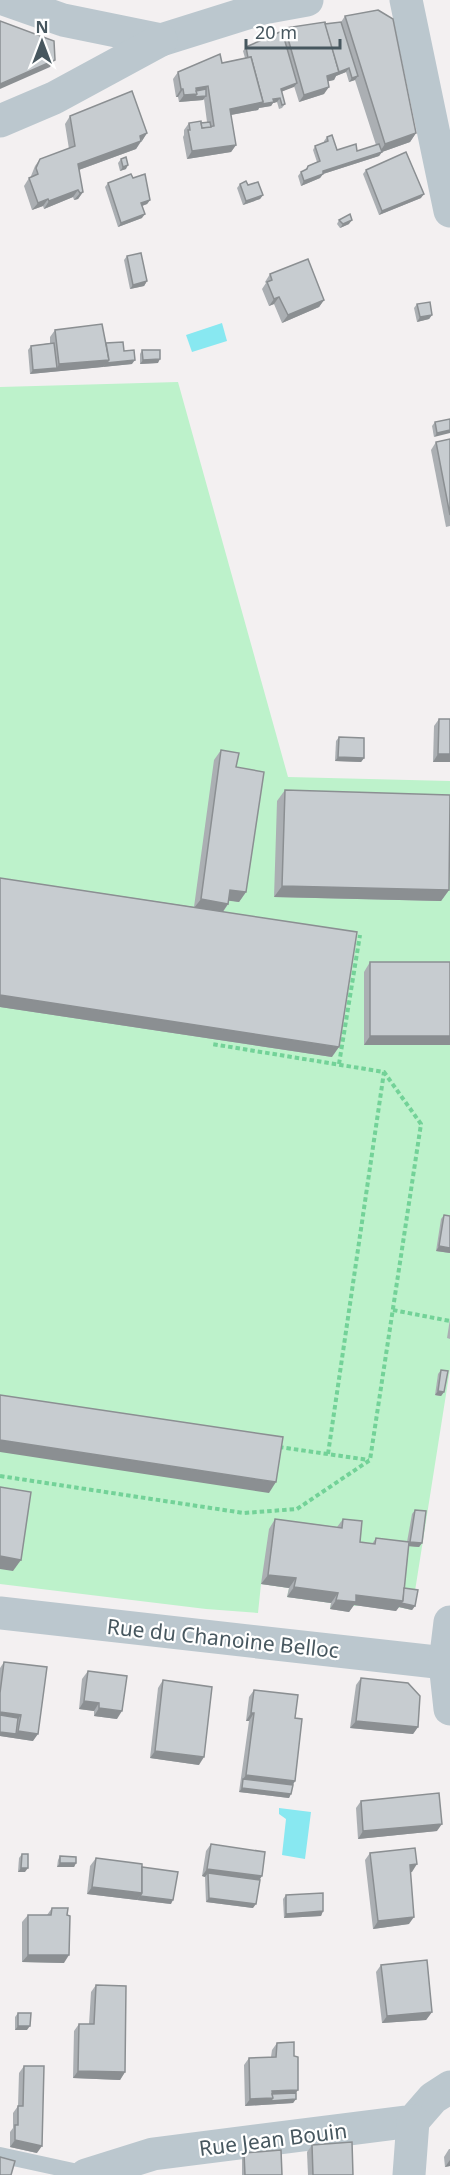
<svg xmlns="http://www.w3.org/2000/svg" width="450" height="2175" viewBox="0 0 450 2175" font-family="'Noto Sans',sans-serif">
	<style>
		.green { fill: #bdf2cb }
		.water { fill: #88e8f1 }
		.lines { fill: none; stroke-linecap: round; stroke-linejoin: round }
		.path { stroke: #73d298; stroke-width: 4; stroke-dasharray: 4.5 3; stroke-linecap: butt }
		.service { stroke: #bbc7ce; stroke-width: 16 }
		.minor { stroke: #bbc7ce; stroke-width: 33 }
		.wall { fill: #abafb3 }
		.shaded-wall { fill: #8b8f92 }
		.building { fill: #c7ccd0; stroke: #8b8f92; stroke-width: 1.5 }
		.labels { text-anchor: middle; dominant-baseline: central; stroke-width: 4.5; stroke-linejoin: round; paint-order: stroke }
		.street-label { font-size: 21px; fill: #47575f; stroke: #fff }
	</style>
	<rect width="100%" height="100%" fill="#f3f0f1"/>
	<path class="green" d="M178,382L288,777L450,781V1369L412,1610C385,1604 357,1604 330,1609L331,1603L287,1597L289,1588L261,1584L258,1613L206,1609L0,1584V387Z"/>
	<g class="water">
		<polygon points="222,323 227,341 192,352 186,335"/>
		<polygon points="279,1808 311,1812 305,1859 282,1855 286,1819 279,1814"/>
	</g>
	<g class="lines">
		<g class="path">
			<polyline points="339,1064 360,935"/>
			<polyline points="393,1310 450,1321"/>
			<polyline points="279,1447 369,1460"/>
			<polyline points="328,1454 384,1072"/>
			<polyline points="0,1476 244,1513 297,1509 370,1460 421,1124 384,1072 212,1044"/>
		</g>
		<polyline class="service" points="0,2155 87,2174"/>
		<g class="minor">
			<polyline points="6,0 63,20 161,40 263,8 307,0"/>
			<polyline points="406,0 450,211"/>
			<polyline points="0,121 54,98 161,40"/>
			<polyline points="0,1613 445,1663"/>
			<polyline points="450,1622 445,1663 450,1709"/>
			<polyline points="86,2175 153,2154 413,2121 433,2098 450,2087"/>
			<polyline points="409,2175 413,2121"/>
		</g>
	</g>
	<g class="wall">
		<polygon points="345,16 416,133 410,142 382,152 379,156 323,174 320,178 301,186 298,176 301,172 305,170 308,166 317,162 313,150 315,146 324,143 324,141 327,137 337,150 357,151 376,145 355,80 349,82 346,72 336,76 334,80 328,81 324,94 299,102 294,86 281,92 285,104 282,108 279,109 277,102 273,103 271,106 259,108 258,110 231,115 236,145 231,152 187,159 183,137 184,135 184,130 189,123 201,123 207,122 204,99 203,100 179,102 178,97 176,97 173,79 178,72 245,58 243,51 246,47 282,31 285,28 325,24 341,22"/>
		<polygon points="70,116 147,133 136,149 79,170 83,192 78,199 74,200 73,197 44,209 43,206 32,210 24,186 29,178 32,177 31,176 35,166 40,159 69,149 65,124"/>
		<polygon points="121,159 126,169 120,171 118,163"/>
		<polygon points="366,170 421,198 379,215 363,174"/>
		<polygon points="133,178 150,200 147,204 142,206 142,218 118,227 105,187 108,183"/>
		<polygon points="240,184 248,185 263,195 260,199 243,205 237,188"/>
		<polygon points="339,220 349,224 340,228 337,224"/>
		<polygon points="127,256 147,281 144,286 130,289 124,260"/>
		<polygon points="270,274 324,300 319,307 282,323 274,304 269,306 262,289 266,283 265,282"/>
		<polygon points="417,304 432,315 429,319 417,322 414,308"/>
		<polygon points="55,330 106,343 124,351 132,364 30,374 28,350 31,346 50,343 50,337"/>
		<polygon points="142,350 158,363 140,364 140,354"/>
		<polygon points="450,419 434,437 432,426 435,422"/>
		<polygon points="450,439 450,526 446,527 431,450 436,442"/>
		<polygon points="439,719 450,719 450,762 433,762 434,726"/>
		<polygon points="339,737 364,758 361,762 335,761 336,741"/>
		<polygon points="221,750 236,767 246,892 239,902 228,900 228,904 223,912 332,1057 0,1007 0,878 194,907 214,760"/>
		<polygon points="285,790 449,890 441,901 274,897 277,801"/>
		<polygon points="370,962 450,1045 364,1045 364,972"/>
		<polygon points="444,1215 450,1253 436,1251 441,1219"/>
		<polygon points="450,1319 450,1339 447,1338"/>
		<polygon points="441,1370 444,1392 441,1396 435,1395 438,1374"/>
		<polygon points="415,1510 422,1543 419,1547 409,1546 404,1588 415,1606 412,1610 399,1607 396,1611 354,1605 349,1612 330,1609 331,1603 287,1597 289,1588 261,1584 269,1529 275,1519 337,1527 343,1519 360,1542 372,1544 376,1538 407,1542 412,1514"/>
		<polygon points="4,1662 33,1741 0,1736 0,1668"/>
		<polygon points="88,1671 117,1719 94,1716 94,1711 79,1709 82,1679"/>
		<polygon points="361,1678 418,1727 413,1734 350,1728 356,1685"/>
		<polygon points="163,1680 199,1765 150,1758 158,1688"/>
		<polygon points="254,1690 295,1718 295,1781 293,1785 289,1798 239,1792 249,1721 246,1721 249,1697"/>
		<polygon points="361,1801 437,1831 358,1839 356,1808"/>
		<polygon points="211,1844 253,1908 206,1902 205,1877 202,1876 206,1851"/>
		<polygon points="370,1853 412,1872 410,1872 409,1924 373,1929 365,1860"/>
		<polygon points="22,1854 25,1872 18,1872 19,1858"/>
		<polygon points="60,1856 76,1863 74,1867 57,1867 58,1860"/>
		<polygon points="96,1858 142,1867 171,1904 87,1894 90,1866"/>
		<polygon points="286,1895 323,1911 321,1916 284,1918 283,1899"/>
		<polygon points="52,1908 64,1963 22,1962 22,1922 28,1915 47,1915"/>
		<polygon points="381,1965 432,2012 426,2020 382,2023 376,1972"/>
		<polygon points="96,1985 125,2072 120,2080 73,2078 74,2031 79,2024 89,2024 91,1992"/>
		<polygon points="18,2013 27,2030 15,2030 15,2017"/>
		<polygon points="277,2043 296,2093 296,2099 293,2103 245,2106 244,2065 249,2058 271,2057 272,2050"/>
		<polygon points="24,2066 37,2153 10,2147 10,2132 13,2128 13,2113 18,2106 19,2073"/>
		<polygon points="312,2145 353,2175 308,2175 307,2152"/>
		<polygon points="449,2149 450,2149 450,2166 445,2167 444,2157"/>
		<polygon points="244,2153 282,2175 242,2175 242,2157"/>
	</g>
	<g class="shaded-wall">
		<polygon points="55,60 50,67 0,89 0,84"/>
		<polygon points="349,68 346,72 336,76 334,80 321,83 327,76"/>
		<polygon points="358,76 355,80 349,82 352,78"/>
		<polygon points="297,83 294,87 278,93 281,89"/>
		<polygon points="208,86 203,93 206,96 203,100 179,102 184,95 196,88"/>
		<polygon points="329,87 324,94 299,102 304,95"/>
		<polygon points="181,89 183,89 178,97 176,97"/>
		<polygon points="280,98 277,102 273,103 271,106 259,108 258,110 225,116 230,109"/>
		<polygon points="147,133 142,141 140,136"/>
		<polygon points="416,133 410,142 382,152 379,156 323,174 320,178 301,186 304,181 323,171 379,153 385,144"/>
		<polygon points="141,141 136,149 73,172 78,164"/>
		<polygon points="236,145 231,152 187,159 192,151"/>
		<polygon points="128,165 126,169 120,171 123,167"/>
		<polygon points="78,190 73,197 44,209 49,201"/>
		<polygon points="83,192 78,199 74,200 80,193"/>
		<polygon points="424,194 421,198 379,215 382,211"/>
		<polygon points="263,195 260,199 243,205 246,201"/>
		<polygon points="48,199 43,206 32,210 38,203"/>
		<polygon points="150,200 147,204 139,207 141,203"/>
		<polygon points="145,214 142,218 118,227 121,223"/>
		<polygon points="352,220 349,224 340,228 343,224"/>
		<polygon points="147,281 144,286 130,289 133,285"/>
		<polygon points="279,297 274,304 269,306 274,299"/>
		<polygon points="324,300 319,307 282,323 288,315"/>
		<polygon points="432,315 429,319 417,322 420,317"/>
		<polygon points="160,359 158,363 140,364 143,360"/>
		<polygon points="109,360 103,367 30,374 33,370 57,368 59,364"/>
		<polygon points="135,360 132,364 103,367 106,363"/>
		<polygon points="450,430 450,433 434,437 437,433"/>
		<polygon points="438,754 450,754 450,762 433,762"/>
		<polygon points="338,757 364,758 361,762 335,761"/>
		<polygon points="282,886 449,890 441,901 274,897"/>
		<polygon points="230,890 246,892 239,902 223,900"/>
		<polygon points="201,899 228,904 221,914 194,908"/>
		<polygon points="0,995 339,1047 332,1057 0,1007"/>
		<polygon points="370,1036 450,1036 450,1045 364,1045"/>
		<polygon points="439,1246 450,1248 450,1253 436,1251"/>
		<polygon points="438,1391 444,1392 441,1396 435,1395"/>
		<polygon points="0,1440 276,1482 269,1493 0,1452"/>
		<polygon points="410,1542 422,1543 419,1547 407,1546"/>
		<polygon points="0,1556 21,1560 13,1571 0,1569"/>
		<polygon points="268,1575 296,1578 289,1588 261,1584"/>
		<polygon points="294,1587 338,1593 331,1603 287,1597"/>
		<polygon points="356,1595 403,1601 415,1606 412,1610 399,1607 396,1611 354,1605 349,1612 330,1609 336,1600"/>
		<polygon points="84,1701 99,1703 94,1711 79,1709"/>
		<polygon points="99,1708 122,1711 117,1719 94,1716"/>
		<polygon points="0,1712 21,1715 16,1722 0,1720"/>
		<polygon points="251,1713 254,1713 249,1721 246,1721"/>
		<polygon points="356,1721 418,1727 413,1734 350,1728"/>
		<polygon points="18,1731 38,1734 33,1741 0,1736 0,1732 16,1734"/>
		<polygon points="155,1751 204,1757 199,1765 150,1758"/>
		<polygon points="246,1775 295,1781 290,1789 243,1779"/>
		<polygon points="242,1788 291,1794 289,1798 239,1792"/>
		<polygon points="442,1824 437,1831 358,1839 363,1831"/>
		<polygon points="60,1863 76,1863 74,1867 57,1867"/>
		<polygon points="417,1864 412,1872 405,1873 410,1865"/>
		<polygon points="21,1868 28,1868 25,1872 18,1872"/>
		<polygon points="207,1869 262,1876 257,1884 208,1873 205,1877 202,1876"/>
		<polygon points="92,1887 142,1893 137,1900 87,1894"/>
		<polygon points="140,1896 173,1900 171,1904 137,1900"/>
		<polygon points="209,1898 256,1904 253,1908 206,1902"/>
		<polygon points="323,1911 321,1916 284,1918 286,1914"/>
		<polygon points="414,1917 409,1924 373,1929 378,1921"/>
		<polygon points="28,1955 69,1955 64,1963 22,1962"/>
		<polygon points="432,2012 426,2020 382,2023 387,2016"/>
		<polygon points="18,2026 30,2026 27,2030 15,2030"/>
		<polygon points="78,2071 125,2072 120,2080 73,2078"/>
		<polygon points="298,2090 293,2097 296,2099 293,2103 245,2106 250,2099 272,2091"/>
		<polygon points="15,2140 42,2146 37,2153 10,2147"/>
		<polygon points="450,2160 450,2166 445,2167"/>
	</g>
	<g class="building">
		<polygon points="378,10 393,19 416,133 385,144 345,16"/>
		<polygon points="0,21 54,41 55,60 0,84"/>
		<polygon points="325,22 339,72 327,76 329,87 304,95 285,28"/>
		<polygon points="341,22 358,76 352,78 349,68 339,72 325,24"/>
		<polygon points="282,31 297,83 281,89 285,104 282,105 280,98 273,99 274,102 262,104 263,102 251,57 248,58 246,47"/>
		<polygon points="220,54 222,63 251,57 263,102 230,109 236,145 192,151 188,130 190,130 189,123 201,121 202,128 214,126 208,86 196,88 197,94 184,95 183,89 181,89 178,72"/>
		<polygon points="206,89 206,96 194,97 197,94 196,91"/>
		<polygon points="132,91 147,133 140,136 141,141 78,164 83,192 80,193 78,190 49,201 48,199 38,203 29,178 38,174 36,168 40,159 75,146 70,116"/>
		<polygon points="210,122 211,127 202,128 201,123"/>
		<polygon points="332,135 337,150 356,144 357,151 379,144 382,152 323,171 323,174 304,181 301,172 307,169 308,166 320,161 315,146 328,141 327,137"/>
		<polygon points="406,152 424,194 382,211 366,170"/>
		<polygon points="126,157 128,165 123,167 121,159"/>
		<polygon points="131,174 133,178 145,174 150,200 141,203 145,214 121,223 108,183"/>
		<polygon points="246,181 248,185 258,182 263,195 246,201 240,184"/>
		<polygon points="350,214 352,220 343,224 339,220"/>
		<polygon points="141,253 147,281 133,285 127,256"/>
		<polygon points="308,259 324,300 288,315 279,297 274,299 267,282 272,280 270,274"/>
		<polygon points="430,302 432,315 420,317 417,304"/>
		<polygon points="102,324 109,360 59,364 55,330"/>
		<polygon points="123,342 124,351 134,350 135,360 106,363 109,360 106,343"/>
		<polygon points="54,343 57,368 33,370 31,346"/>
		<polygon points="142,350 160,350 160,359 143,360"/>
		<polygon points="450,419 450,430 437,433 435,422"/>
		<polygon points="450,439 450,515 436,442"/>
		<polygon points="439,719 450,719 450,754 438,754"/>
		<polygon points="339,737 364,738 364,758 338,757"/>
		<polygon points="221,750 239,753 236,767 264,772 246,892 230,890 228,904 201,899"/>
		<polygon points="285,790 450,795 449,890 282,886"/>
		<polygon points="0,878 357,932 339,1047 0,995"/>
		<rect x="370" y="962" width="80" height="74"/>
		<polygon points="444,1215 450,1216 450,1248 439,1246"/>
		<polygon points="441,1370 448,1371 444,1392 438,1391"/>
		<polygon points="0,1395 283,1437 276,1482 0,1440"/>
		<polygon points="0,1487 31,1492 21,1560 0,1556"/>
		<polygon points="415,1510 426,1511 422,1543 410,1542"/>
		<polygon points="275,1519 342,1528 343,1519 362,1521 360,1542 375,1544 376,1538 409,1542 403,1601 356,1595 356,1602 336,1600 338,1593 294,1587 296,1578 268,1575"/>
		<polygon points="404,1588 418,1590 415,1606 401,1603 403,1601"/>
		<polygon points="4,1662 47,1667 38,1734 18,1731 21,1715 0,1712 0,1693"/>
		<polygon points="88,1671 127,1676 122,1711 99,1708 99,1703 84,1701"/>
		<polygon points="361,1678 408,1683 420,1696 418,1727 356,1721"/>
		<polygon points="163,1680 212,1687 204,1757 155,1751"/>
		<polygon points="254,1690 298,1695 295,1718 302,1719 295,1781 246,1775 254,1713 251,1713"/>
		<polygon points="0,1715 18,1718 16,1734 0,1732"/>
		<polygon points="243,1779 293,1785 291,1794 242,1788"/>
		<polygon points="439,1793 442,1824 363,1831 361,1801"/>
		<polygon points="211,1844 265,1852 262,1876 207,1869"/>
		<polygon points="415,1848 417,1864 410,1865 414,1917 378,1921 370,1853"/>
		<polygon points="22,1854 28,1854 28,1868 21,1868"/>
		<polygon points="60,1856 76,1857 76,1863 60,1863"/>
		<polygon points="96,1858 142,1864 142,1893 92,1887"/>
		<polygon points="142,1867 178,1872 173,1900 140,1896 142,1893"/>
		<polygon points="208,1873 260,1880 256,1904 209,1898"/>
		<polygon points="323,1893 323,1911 286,1914 286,1895"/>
		<polygon points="52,1908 68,1908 67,1915 70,1916 69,1955 28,1955 28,1915 51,1915"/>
		<polygon points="427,1960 432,2012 387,2016 381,1965"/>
		<polygon points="96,1985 126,1986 125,2072 78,2071 79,2024 94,2024"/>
		<polygon points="18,2013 31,2013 30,2026 18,2026"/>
		<polygon points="294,2042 294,2056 298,2057 298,2090 272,2091 273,2098 250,2099 249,2058 276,2057 277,2043"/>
		<polygon points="24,2066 44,2066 42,2146 15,2140 15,2125 18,2125 18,2106 23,2106"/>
		<polygon points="296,2093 296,2099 270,2101 273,2098 272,2094"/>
		<polygon points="352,2142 353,2175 313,2175 312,2145"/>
		<polygon points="281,2150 282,2175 245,2175 244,2153"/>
		<polygon points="0,2157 15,2161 11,2175 0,2175"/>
	</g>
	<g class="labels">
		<g class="street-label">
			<text transform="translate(223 1638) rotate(6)">Rue du Chanoine Belloc</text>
			<text transform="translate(273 2139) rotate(-7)">Rue Jean Bouin</text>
		</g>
	</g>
	<g transform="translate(42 42)" stroke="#ffffff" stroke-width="4.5" paint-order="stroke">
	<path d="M0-4.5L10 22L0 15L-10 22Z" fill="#47575f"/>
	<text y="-9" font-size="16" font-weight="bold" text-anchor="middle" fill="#47575f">N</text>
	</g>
	<path d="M246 39v9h94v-9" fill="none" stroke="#47575f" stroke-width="3"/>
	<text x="255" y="39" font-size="18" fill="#47575f" stroke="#ffffff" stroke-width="4.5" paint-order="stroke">20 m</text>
</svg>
